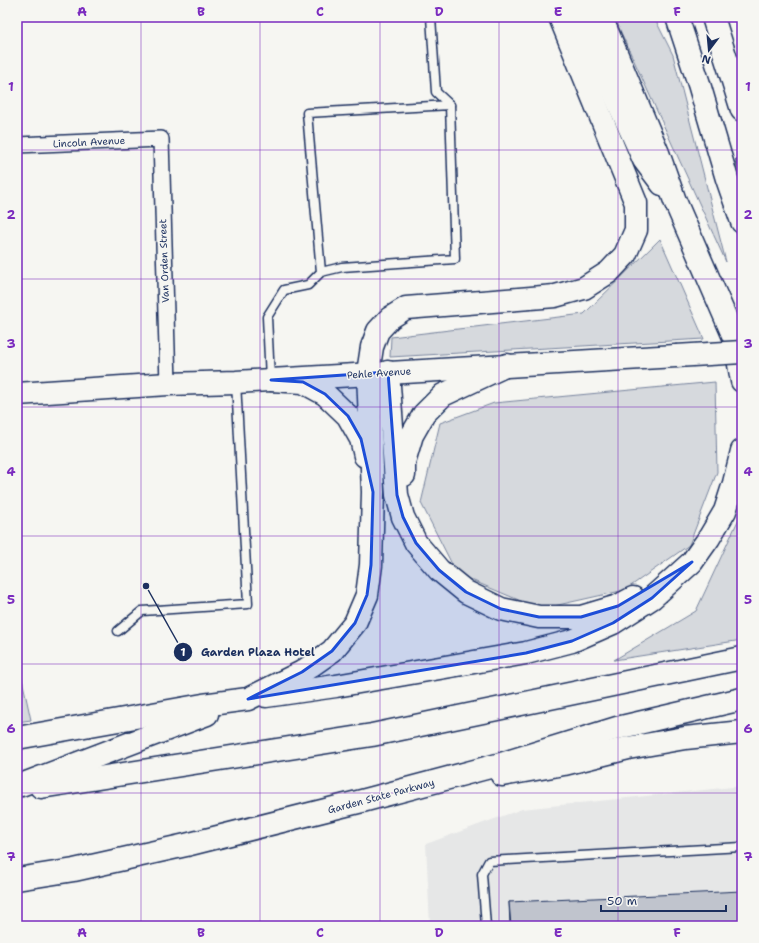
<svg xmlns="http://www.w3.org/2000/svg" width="759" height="943" viewBox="0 0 759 943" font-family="'Shantell Sans',sans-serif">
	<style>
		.built { fill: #e6e7e7 }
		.green { fill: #d6d9dd; stroke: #78849e }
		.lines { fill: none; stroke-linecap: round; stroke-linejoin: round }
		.lane-casing { stroke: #1b2f5e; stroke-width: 11 }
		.street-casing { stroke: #1b2f5e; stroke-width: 18 }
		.secondary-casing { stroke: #1b2f5e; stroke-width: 25 }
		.highway-casing { stroke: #1b2f5e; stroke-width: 25 }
		.lane { stroke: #f6f6f2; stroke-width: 8 }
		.street { stroke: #f6f6f2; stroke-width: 15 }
		.secondary { stroke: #f6f6f2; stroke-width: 22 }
		.highway { stroke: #f6f6f2; stroke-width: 22 }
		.secondary-bridge-casing { stroke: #1b2f5e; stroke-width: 25; stroke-linecap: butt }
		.secondary-bridge { stroke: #f6f6f2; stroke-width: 22 }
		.wall { fill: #a5a9b0; stroke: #1b2f5e }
		.building { fill: #c0c4cd; stroke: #1b2f5e }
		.marked { fill: #1d4ed8; fill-opacity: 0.2; stroke: #1d4ed8; stroke-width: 3; stroke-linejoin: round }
		.grid { fill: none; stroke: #7b2cbf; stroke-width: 1; stroke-opacity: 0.55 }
		.labels { text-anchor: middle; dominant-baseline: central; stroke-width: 3; stroke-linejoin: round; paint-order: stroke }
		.street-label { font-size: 10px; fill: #1b2f5e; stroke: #f6f6f2 }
		.leader { fill: none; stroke: #1b2f5e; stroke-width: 1.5 }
		.callout-dot { fill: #1b2f5e; stroke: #f6f6f2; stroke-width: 1.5 }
		.mark-label { font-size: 12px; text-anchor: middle; font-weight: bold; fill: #fff }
		.callout-label { font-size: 11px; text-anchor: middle; font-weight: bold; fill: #1b2f5e; stroke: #f6f6f2; stroke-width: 3; stroke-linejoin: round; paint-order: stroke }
		.neatline { fill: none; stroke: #7b2cbf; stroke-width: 1.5 }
		.grid-label { font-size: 13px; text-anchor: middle; font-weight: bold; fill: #7b2cbf }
	</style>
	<rect width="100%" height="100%" fill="#f6f6f2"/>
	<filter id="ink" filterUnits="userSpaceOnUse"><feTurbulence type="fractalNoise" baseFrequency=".025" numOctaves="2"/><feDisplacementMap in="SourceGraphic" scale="8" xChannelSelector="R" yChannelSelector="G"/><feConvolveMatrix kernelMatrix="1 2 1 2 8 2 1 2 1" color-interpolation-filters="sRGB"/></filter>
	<g filter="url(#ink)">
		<polygon class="built" points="742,786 742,926 430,926 426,844 522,809"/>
		<g class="green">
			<polygon points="614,17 654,17 673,55 726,262"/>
			<polygon points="660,239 704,339 390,357 391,337 584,314"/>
			<polygon points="715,382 717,472 689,545 625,590 540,609 457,574 421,503 440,423 494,403"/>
			<polygon points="742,512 742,640 614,660 696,611"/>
			<polygon points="17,668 20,670 31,720 17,722"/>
		</g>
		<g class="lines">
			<defs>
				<g id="lane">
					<polyline points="431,17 436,92 450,105"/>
					<polyline points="270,379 267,317 284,290 308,285 321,272 342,267 455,259 450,105 307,113 321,272"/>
					<polyline points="118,631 142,611 248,604 236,382"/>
					<polyline points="486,926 482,874 489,861 742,847"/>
				</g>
				<polyline id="street" points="17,145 161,139 168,384"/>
				<polyline id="secondary" points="17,394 168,384 236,382 676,356"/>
				<g id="highway">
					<polyline points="580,17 644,160 662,184"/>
					<polyline points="601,17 658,153 675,201 734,337 742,381"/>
					<polyline points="677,17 699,84 727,179 742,222"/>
					<polyline points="713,17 742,110"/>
					<polyline points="388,372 397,495 403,517 416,543 439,570 466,592 501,609 539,617 581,617 618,606 633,598"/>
					<polyline points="271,380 303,382 325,394 348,416 361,439 365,456"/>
					<polyline points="404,475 404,462 412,435 424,414 443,395 507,365"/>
					<polyline points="266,696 336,686 526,653 572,641 613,623 652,598 692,562 709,538 725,511 734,483 742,451"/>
					<polyline points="17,738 203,705 248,699 302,672 332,651 355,623 367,595 371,565 373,492 368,373 372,347 378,331 390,318 406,308 555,296 584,288 609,272 625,255 636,230 636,203 560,17"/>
					<polyline points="502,775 564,764 628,748 685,738 742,732"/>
					<polyline points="21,785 207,714"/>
					<polyline points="41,787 372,735 742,658"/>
					<polyline points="17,879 74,870 186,845 362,801 501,764 617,728 742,699"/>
				</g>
			</defs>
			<use href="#lane" class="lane-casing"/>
			<use href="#street" class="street-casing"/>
			<use href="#secondary" class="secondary-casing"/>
			<use href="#highway" class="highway-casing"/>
			<use href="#lane" class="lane"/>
			<use href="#street" class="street"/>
			<use href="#secondary" class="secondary"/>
			<use href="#highway" class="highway"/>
			<defs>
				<polyline id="secondary-bridge" points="676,356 742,352"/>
			</defs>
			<use href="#secondary-bridge" class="secondary-bridge-casing"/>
			<use href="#secondary-bridge" class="secondary-bridge"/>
		</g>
		<g class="wall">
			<polygon points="742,157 742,183 741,184 736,167 736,159"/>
			<polygon points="509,902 742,926 510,926"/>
		</g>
		<g class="building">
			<polygon points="742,157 742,175 741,175 736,159"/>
			<polygon points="742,891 742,926 511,926 509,902"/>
		</g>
	</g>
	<path class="marked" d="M388,372L397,495L403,517L416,543L439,570L466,592L501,609L539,617H581L618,606L692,562L652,598L613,623L572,641L526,653L248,699L302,672L332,651L355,623L367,595L371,565L373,492L361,439L348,416L325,394L303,382L271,380Z"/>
	<path class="grid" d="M141,17V926M260,17V926M380,17V926M499,17V926M618,17V926M17,150H742M17,279H742M17,407H742M17,536H742M17,664H742M17,793H742"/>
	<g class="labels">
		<g class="street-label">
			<text transform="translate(89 142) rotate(-3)">Lincoln Avenue</text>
			<text transform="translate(164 261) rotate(-92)">Van Orden Street</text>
			<text transform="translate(379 373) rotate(-4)">Pehle Avenue</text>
			<text transform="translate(381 796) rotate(-15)">Garden State Parkway</text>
		</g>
	</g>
	<path class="leader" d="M146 586L183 652"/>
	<g class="callout-dot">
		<circle cx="146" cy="586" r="4"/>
		<circle cx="183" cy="652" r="10"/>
	</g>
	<g class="mark-label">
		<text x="183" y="656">1</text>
	</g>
	<g class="callout-label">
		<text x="258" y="656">Garden Plaza Hotel</text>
	</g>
	<rect width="759" height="943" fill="none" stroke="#f6f6f2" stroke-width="44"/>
	<g transform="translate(709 50) rotate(196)" stroke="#f6f6f2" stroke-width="3" paint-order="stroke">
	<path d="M0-3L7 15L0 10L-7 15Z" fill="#1b2f5e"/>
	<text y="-6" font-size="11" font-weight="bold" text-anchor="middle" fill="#1b2f5e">N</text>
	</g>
	<path d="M601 905v6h125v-6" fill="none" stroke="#1b2f5e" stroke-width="2"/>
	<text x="607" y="905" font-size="12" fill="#1b2f5e" stroke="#f6f6f2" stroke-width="3" paint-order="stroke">50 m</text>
	<rect x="22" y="22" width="715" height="899" class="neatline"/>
	<g class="grid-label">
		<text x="82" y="16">A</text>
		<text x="201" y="16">B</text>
		<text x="320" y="16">C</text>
		<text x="439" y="16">D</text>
		<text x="558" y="16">E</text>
		<text x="677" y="16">F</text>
		<text x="11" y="91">1</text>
		<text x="748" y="91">1</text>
		<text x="11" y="219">2</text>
		<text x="748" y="219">2</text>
		<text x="11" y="348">3</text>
		<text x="748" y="348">3</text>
		<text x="11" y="476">4</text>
		<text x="748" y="476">4</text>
		<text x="11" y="604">5</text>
		<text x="748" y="604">5</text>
		<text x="11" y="733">6</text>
		<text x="748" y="733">6</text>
		<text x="11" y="861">7</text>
		<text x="748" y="861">7</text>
		<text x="82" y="937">A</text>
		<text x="201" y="937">B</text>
		<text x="320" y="937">C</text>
		<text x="439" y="937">D</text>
		<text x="558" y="937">E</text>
		<text x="677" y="937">F</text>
	</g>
</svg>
